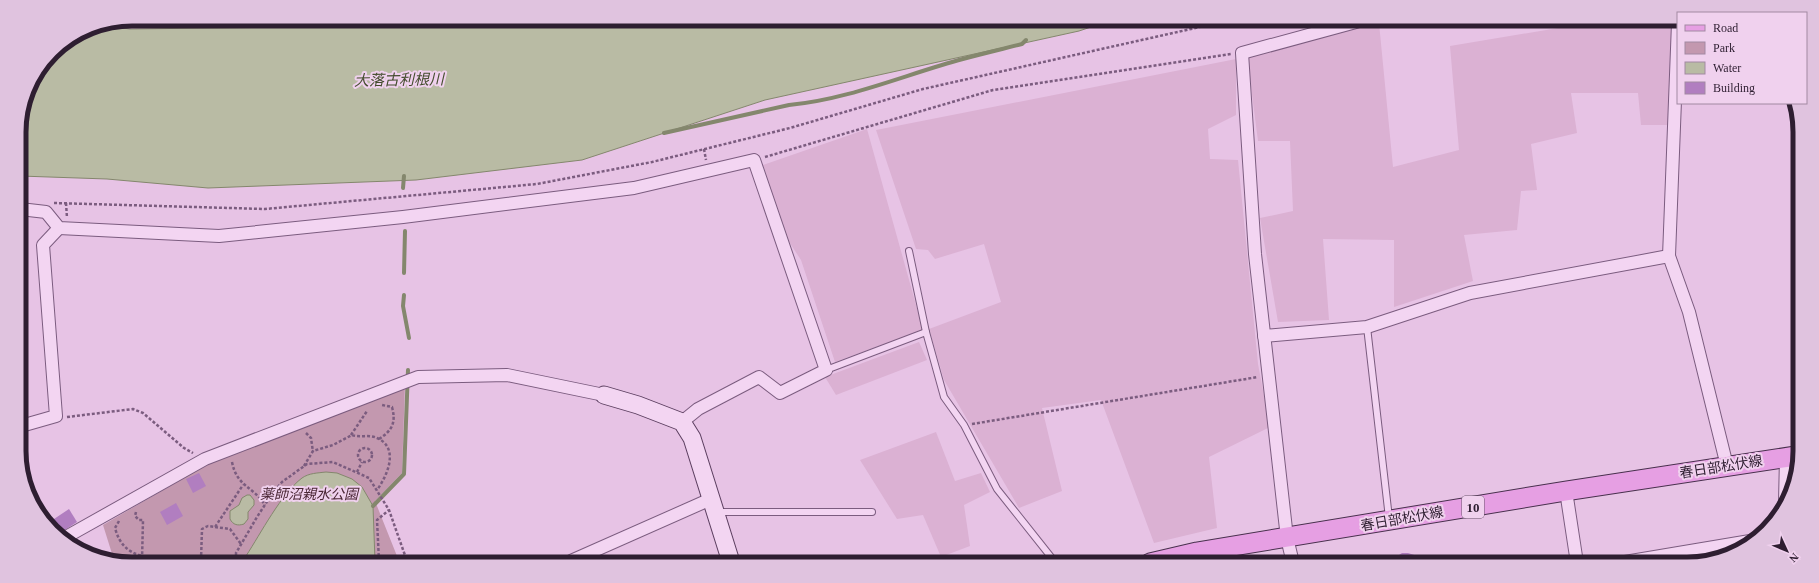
<svg xmlns="http://www.w3.org/2000/svg" width="1819" height="583" viewBox="0 0 1819 583" font-family="'Times New Roman','Noto Sans JP',serif">
	<style>
		.farmland { fill: #dbb1d3 }
		.green { fill: #c398af }
		.water { fill: #b9bba4; stroke: #84876d }
		.lines { fill: none; stroke-linecap: round; stroke-linejoin: round }
		.stream { stroke: #84876d; stroke-width: 4 }
		.building { fill: #b17ec0 }
		.lane-casing { stroke: #7b5c7f; stroke-width: 8 }
		.street-casing { stroke: #7b5c7f; stroke-width: 14 }
		.secondary-casing { stroke: #5c3f60; stroke-width: 19 }
		.primary-casing { stroke: #48304d; stroke-width: 21 }
		.path { stroke: #7b5c7f; stroke-width: 2.5; stroke-dasharray: 3 2; stroke-linecap: butt }
		.lane { stroke: #f3d5f2; stroke-width: 6 }
		.street { stroke: #f3d5f2; stroke-width: 12 }
		.secondary { stroke: #f3d5f2; stroke-width: 17 }
		.primary { stroke: #e69fe3; stroke-width: 19 }
		.labels { text-anchor: middle; dominant-baseline: central; stroke-width: 4; stroke-linejoin: round; paint-order: stroke }
		.shield { fill: #f0d1ee; stroke: #68546a; stroke-width: 1 }
		.shield-label { font-size: 13px; font-weight: bold; fill: #2e1e31 }
		.street-label { font-size: 14px; fill: #2e1e31; stroke: #f0d1ee }
		.park-label { font-size: 14px; font-style: italic; fill: #4a2735; stroke: #f0d1ee }
		.water-label { font-size: 15px; font-style: italic; fill: #454e2f; stroke: #f0d1ee }
		.rim { fill: none; stroke: #2e1e31; stroke-width: 5 }
	</style>
	<rect width="100%" height="100%" fill="#e7c3e5"/>
	<g class="farmland">
		<polygon points="1379,23 1393,167 1459,150 1450,46 1564,27 1564,23 1673,23 1671,125 1641,125 1638,93 1571,93 1577,133 1531,144 1537,190 1521,191 1517,230 1464,235 1473,281 1394,307 1394,240 1323,239 1329,320 1278,322 1260,218 1293,211 1290,141 1258,141 1247,56"/>
		<polygon points="1236,59 1236,115 1208,129 1210,159 1238,160 1258,364 1270,427 1209,457 1217,528 1154,543 1101,400 1042,408 1062,491 1019,508 944,380 929,329 1001,302 984,244 935,259 928,250 916,249 876,130"/>
		<polygon points="867,129 923,330 835,362 801,260 780,228 763,165"/>
		<polygon points="919,342 927,360 836,395 825,377"/>
		<polygon points="936,432 955,481 981,473 990,492 964,505 970,546 941,557 923,515 897,519 860,460"/>
	</g>
	<polygon class="green" points="405,384 402,473 375,501 399,561 114,560 103,525 206,465"/>
	<g class="water">
		<polygon points="439,20 1109,21 1079,31 765,100 582,160 416,180 208,188 107,179 20,176 19,125 31,82 52,52 89,28 100,25 130,29 377,26"/>
		<path d="M326,472L337,473L352,479L362,487L373,506L375,561L246,560V556C261,533 281,494 302,478C309,473 318,473 326,472Z"/>
		<path d="M247,495H250L254,500V505L248,512V519L244,524C238,526 233,525 230,519V511L239,505L242,498Z"/>
	</g>
	<g class="lines">
		<g class="stream">
			<path d="M664,133L789,105C842,100 892,80 942,65C968,57 995,51 1022,44L1026,40"/>
			<polyline points="403,188 404,176"/>
			<polyline points="404,273 405,231"/>
			<polyline points="404,295 403,306 409,338"/>
			<polyline points="373,506 404,474 408,370"/>
		</g>
	</g>
	<g class="building">
		<polygon points="199,473 206,486 193,493 186,479"/>
		<polygon points="176,503 183,516 167,525 160,512"/>
		<polygon points="69,509 77,522 60,533 51,521"/>
		<polygon points="1402,553 1408,553 1433,561 1433,563 1387,563"/>
	</g>
	<g class="lines">
		<defs>
			<g id="lane">
				<polyline points="909,251 926,332"/>
				<polyline points="1367,327 1389,518"/>
				<polyline points="826,370 926,332 944,397 964,425 997,489 1055,562"/>
				<polyline points="718,512 872,512"/>
			</g>
			<g id="street">
				<polyline points="1678,23 1669,256 1689,312 1727,466"/>
				<polyline points="20,209 46,212 59,228 219,236 403,217 634,188 754,160 826,370 780,393 759,377 698,409 682,422"/>
				<polyline points="1264,336 1367,327 1470,293 1669,256"/>
				<polyline points="21,426 56,416 43,245 59,228"/>
				<polyline points="1566,491 1577,563"/>
				<polyline points="1783,510 1785,502 1786,457"/>
				<polyline points="66,537 205,459 418,377 507,375 604,395"/>
				<polyline points="571,561 711,499"/>
				<polyline points="1293,563 1287,538 1255,254 1242,53 1356,22"/>
				<polyline points="1613,564 1756,540"/>
			</g>
			<polyline id="secondary" points="604,395 638,405 682,422 692,438 731,562"/>
			<polyline id="primary" points="1150,563 1197,552 1566,491 1796,456"/>
		</defs>
		<use href="#lane" class="lane-casing"/>
		<use href="#street" class="street-casing"/>
		<use href="#secondary" class="secondary-casing"/>
		<use href="#primary" class="primary-casing"/>
		<g class="path">
			<polyline points="704,149 706,160"/>
			<polyline points="765,157 993,90 1231,54"/>
			<polyline points="54,203 265,209 537,184 652,162 790,128 923,89 1222,22"/>
			<polyline points="66,203 67,218"/>
			<polyline points="67,417 133,409 143,413 184,448 193,453"/>
			<polyline points="972,424 1258,377"/>
			<polyline points="306,433 311,438 313,452"/>
			<polyline points="351,435 367,411"/>
			<path d="M379,439C393,430 396,422 392,407L382,405"/>
			<circle cx="365" cy="455" r="7"/>
			<path d="M232,462C237,487 253,486 265,505"/>
			<path d="M304,466L313,451L333,445L352,435C360,438 369,434 377,438C400,448 387,476 377,490"/>
			<polyline points="357,472 362,462"/>
			<polyline points="136,512 135,516 139,520 143,520 142,560"/>
			<path d="M119,521L115,528C119,543 127,552 142,556"/>
			<polyline points="215,527 230,529 241,544"/>
			<polyline points="201,560 202,529 208,526 215,527 243,485"/>
			<polyline points="236,560 236,553 257,517 272,494 282,482 307,464 333,462 369,478 389,510 407,561"/>
			<polyline points="379,561 377,520 389,510"/>
		</g>
		<use href="#lane" class="lane"/>
		<use href="#street" class="street"/>
		<use href="#secondary" class="secondary"/>
		<use href="#primary" class="primary"/>
	</g>
	<g class="labels">
		<rect class="shield" x="1462" y="496" width="22" height="22" rx="3"/>
		<g class="shield-label">
			<text x="1473" y="507">10</text>
		</g>
		<g class="street-label">
			<text transform="translate(1721 467) rotate(-9)">春日部松伏線</text>
			<text transform="translate(1402 519) rotate(-10)">春日部松伏線</text>
		</g>
		<g class="park-label">
			<text x="309" y="494">薬師沼親水公園</text>
		</g>
		<g class="water-label">
			<text transform="translate(399 80) rotate(-1)">大落古利根川</text>
		</g>
	</g>
	<path d="M0 0H1819V583H0ZM132 26H1687A106 106 0 0 1 1793 132V451A106 106 0 0 1 1687 557H132A106 106 0 0 1 26 451V132A106 106 0 0 1 132 26Z" fill="#e0c3df" fill-rule="evenodd"/>
	<path class="rim" d="M132 26H1687A106 106 0 0 1 1793 132V451A106 106 0 0 1 1687 557H132A106 106 0 0 1 26 451V132A106 106 0 0 1 132 26Z"/>
	<rect x="1677" y="12" width="130" height="92" fill="#f0d1ee" stroke="#a289a2"/>
	<rect x="1685" y="25" width="20" height="6" fill="#e69fe3" stroke="#a289a2"/>
	<text x="1713" y="32" font-size="12" fill="#2e1e31">Road</text>
	<rect x="1685" y="42" width="20" height="12" fill="#c398af" stroke="#a289a2"/>
	<text x="1713" y="52" font-size="12" fill="#2e1e31">Park</text>
	<rect x="1685" y="62" width="20" height="12" fill="#b9bba4" stroke="#a289a2"/>
	<text x="1713" y="72" font-size="12" fill="#2e1e31">Water</text>
	<rect x="1685" y="82" width="20" height="12" fill="#b17ec0" stroke="#a289a2"/>
	<text x="1713" y="92" font-size="12" fill="#2e1e31">Building</text>
	<g transform="translate(1787 551) rotate(134)" stroke="#f0d1ee" stroke-width="3" paint-order="stroke">
	<path d="M0-3L7 15L0 10L-7 15Z" fill="#2e1e31"/>
	<text y="-6" font-size="11" font-weight="bold" text-anchor="middle" fill="#2e1e31">N</text>
	</g>
</svg>
